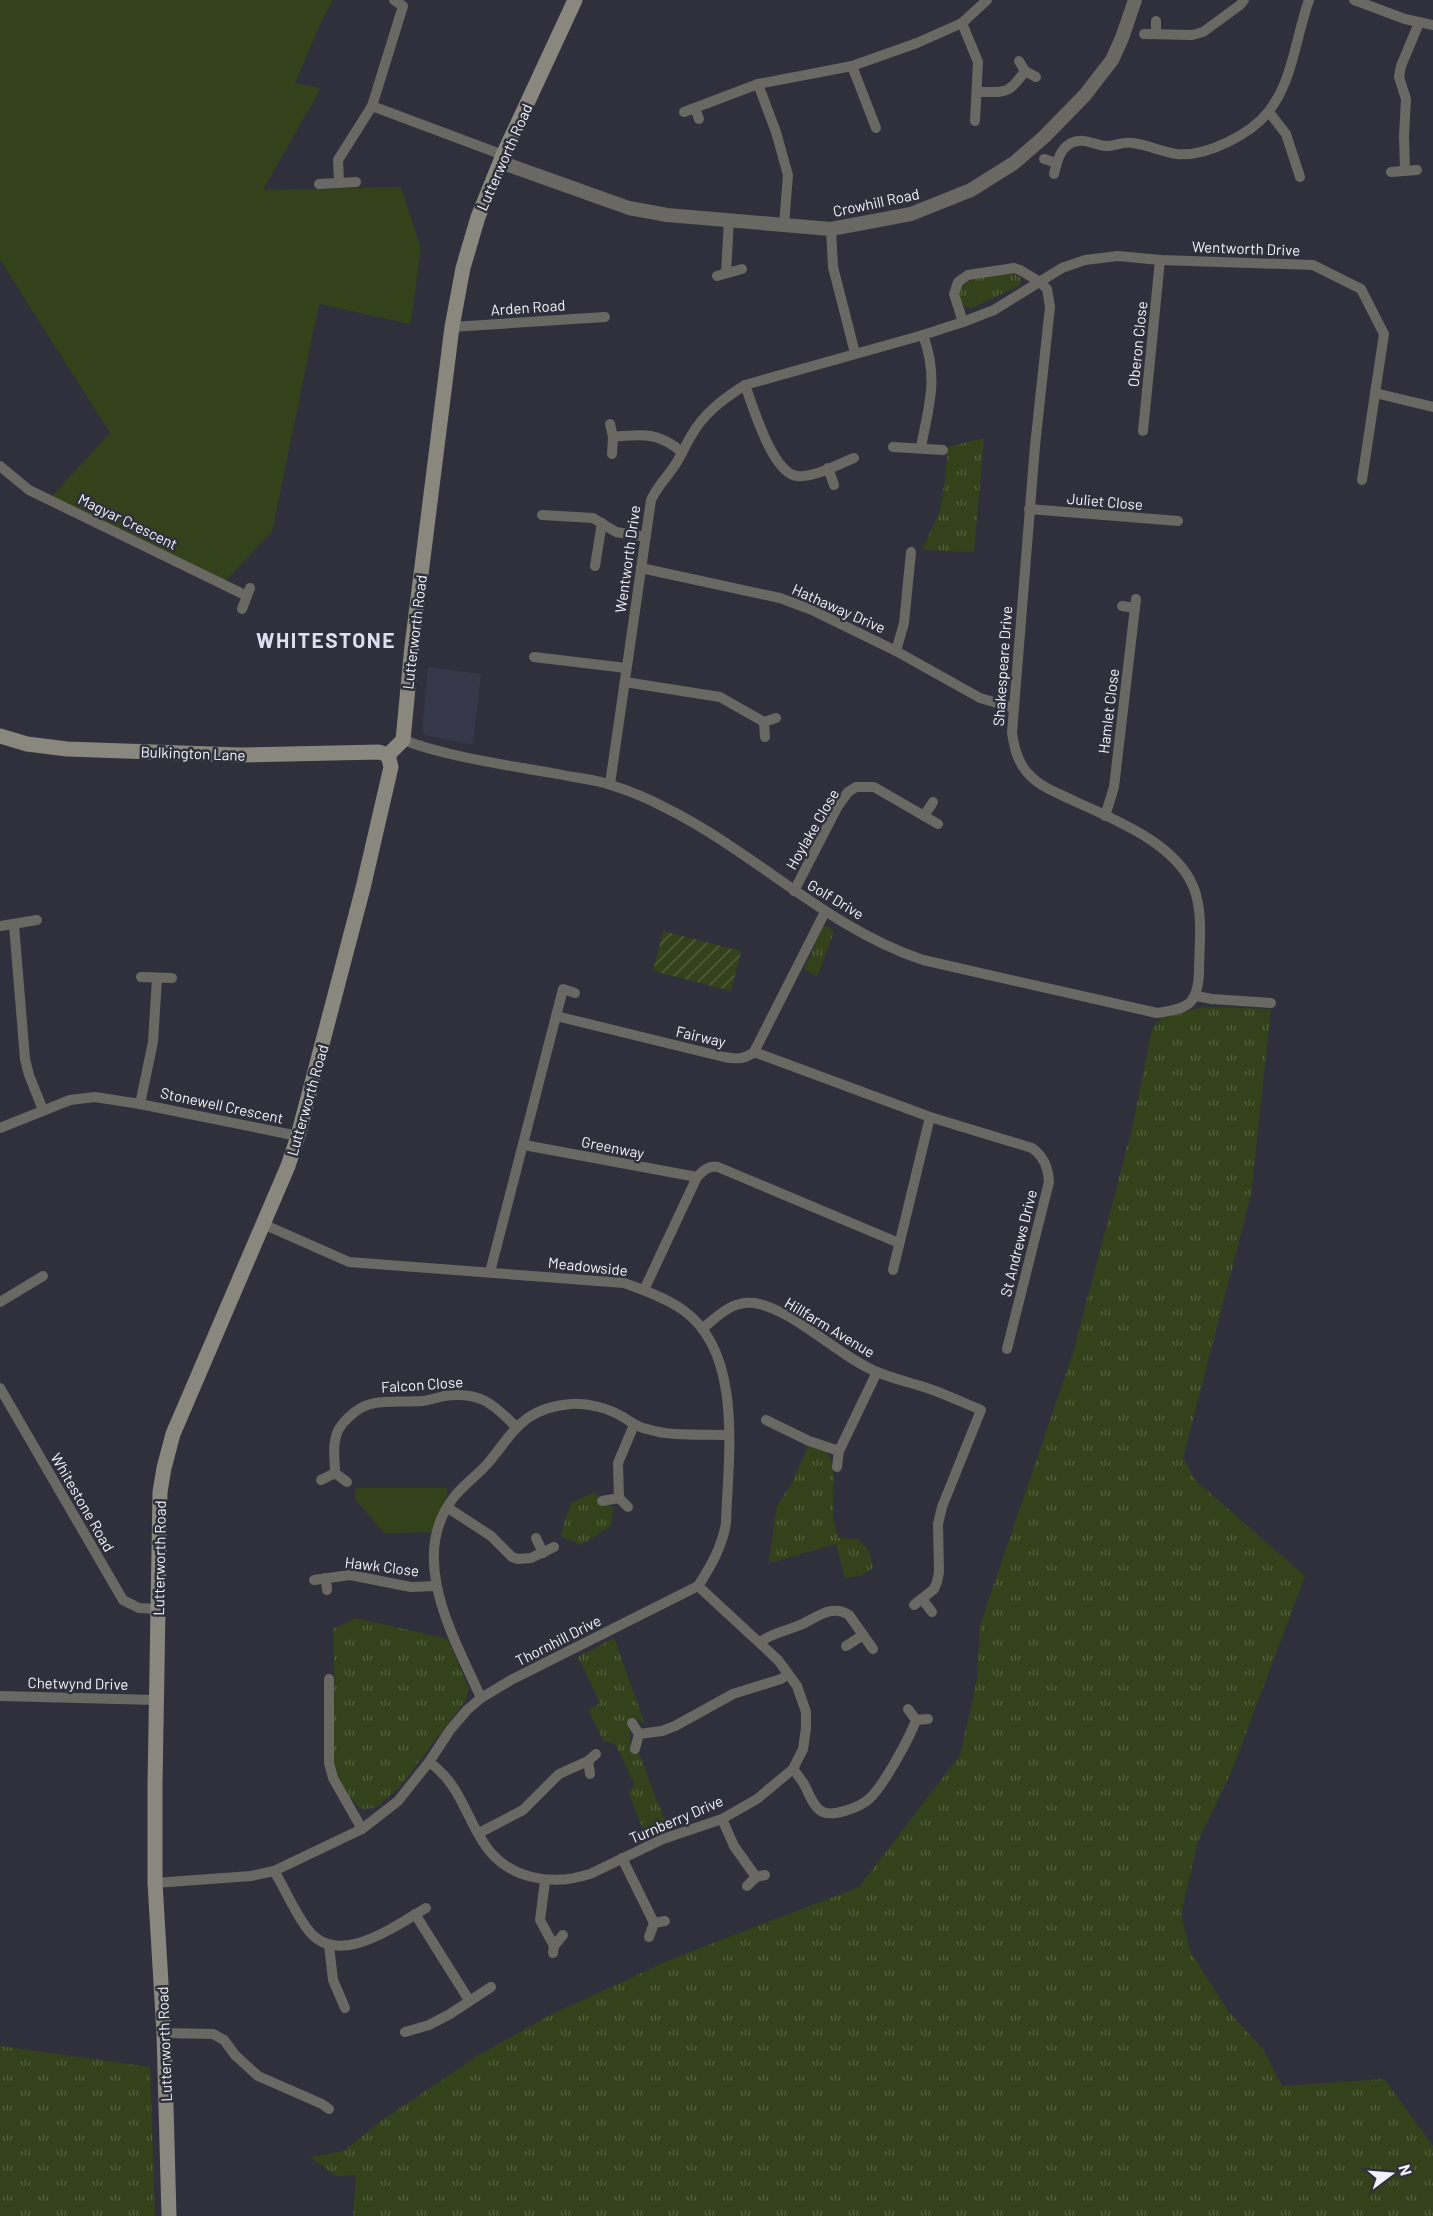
<svg xmlns="http://www.w3.org/2000/svg" width="1433" height="2216" viewBox="0 0 1433 2216" font-family="Barlow,sans-serif">
	<style>
		.built { fill: #363748 }
		.grass { fill: url(#grass-tufts) }
		.park { fill: #33421a }
		.garden { fill: url(#garden-furrows) }
		.lines { fill: none; stroke-linecap: round; stroke-linejoin: round }
		.minor { stroke: #6a6862; stroke-width: 10 }
		.tertiary { stroke: #6a6862; stroke-width: 14 }
		.secondary { stroke: #89877e; stroke-width: 15 }
		.labels { text-anchor: middle; dominant-baseline: central; stroke-width: 5; stroke-linejoin: round; paint-order: stroke }
		.street-label { font-size: 15px; fill: #f3f4fb; stroke: #2f303b }
		.district-label { font-size: 21px; font-weight: bold; letter-spacing: 1.5px; fill: #dedfee; stroke: #2f303b }
	</style>
	<defs>
		<pattern id="grass-tufts" width="24" height="20" patternUnits="userSpaceOnUse" patternTransform="scale(1.5)"><rect width="24" height="20" fill="#33421a"/><path d="M3 7l-1-3M5 7V3M7 7l1-3M15 17l-1-3M17 17v-4M19 17l1-3" fill="none" stroke="#515e3c"/></pattern>
		<pattern id="garden-furrows" width="10" height="10" patternUnits="userSpaceOnUse" patternTransform="scale(1.5)"><rect width="10" height="10" fill="#33421a"/><path d="M-1 1l2-2M0 10L10 0M9 11l2-2" fill="none" stroke="#515e3c"/></pattern>
	</defs>
	<rect width="100%" height="100%" fill="#2f303b"/>
	<polygon class="built" points="428,667 481,674 473,745 424,735 422,730"/>
	<g class="grass">
		<path d="M1013,273L1021,278L1020,285L972,308C965,307 961,305 959,297C954,277 999,275 1013,273Z"/>
		<polygon points="984,438 974,552 922,550 940,511 945,480 948,447"/>
		<polygon points="827,926 834,932 817,976 804,969 823,927"/>
		<polygon points="1204,1007 1271,1009 1251,1195 1183,1458 1196,1481 1305,1576 1231,1773 1198,1841 1181,1914 1190,1951 1228,2011 1263,2049 1282,2086 1384,2079 1433,2146 1433,2216 353,2216 356,2175 336,2176 310,2157 344,2151 378,2123 479,2055 550,2015 672,1959 859,1887 960,1755 977,1679 980,1625 1073,1353 1132,1129 1152,1029 1161,1018"/>
		<path d="M808,1446C812,1447 818,1447 822,1449C841,1462 831,1497 833,1515C833,1522 837,1531 839,1538L858,1539L869,1551L873,1568L860,1576L845,1578L836,1544L769,1563L776,1508L793,1481Z"/>
		<polygon points="594,1492 602,1501 613,1508 611,1526 581,1545 560,1536 571,1503"/>
		<path d="M356,1618L448,1639L469,1689L465,1701L399,1788L375,1808L362,1809C351,1801 340,1786 335,1772C329,1753 333,1728 334,1708C335,1681 334,1655 333,1629Z"/>
		<polygon points="614,1638 645,1724 635,1718 629,1722 631,1749 639,1753 668,1829 646,1837 628,1792 635,1785 616,1745 603,1740 588,1710 600,1703 578,1657"/>
		<polygon points="0,2046 150,2067 155,2216 0,2216"/>
	</g>
	<g class="park">
		<polygon points="0,0 333,0 322,20 295,83 321,88 263,190 401,187 421,248 412,315 410,324 319,304 272,532 225,581 52,496 110,433 0,260"/>
		<polygon points="355,1488 445,1488 449,1490 432,1532 390,1533 384,1533 355,1499"/>
	</g>
	<polygon class="garden" points="663,931 741,951 731,991 653,971"/>
	<g class="lines">
		<g class="minor">
			<polyline points="1354,0 1405,19 1433,25"/>
			<polyline points="1156,21 1156,34"/>
			<polyline points="962,23 978,62 975,121"/>
			<polyline points="1144,34 1192,35 1203,32 1240,5 1244,0"/>
			<polyline points="1019,61 1025,71 1036,77"/>
			<polyline points="852,66 876,128"/>
			<polyline points="758,84 776,132 788,175 784,225"/>
			<path d="M978,92C1006,92 1008,95 1025,71"/>
			<polyline points="372,106 503,155"/>
			<polyline points="695,108 699,119"/>
			<polyline points="684,112 758,84 852,66 917,43 962,23 987,0"/>
			<polyline points="1269,112 1286,134 1300,177"/>
			<polyline points="1044,159 1057,163"/>
			<polyline points="1405,171 1404,136 1406,99 1399,77 1401,66 1419,23"/>
			<polyline points="1391,172 1417,170"/>
			<path d="M1054,174C1057,162 1059,150 1071,143C1083,137 1094,145 1106,146C1115,146 1124,141 1133,143C1148,145 1162,152 1177,154C1207,157 1251,134 1269,111C1293,80 1296,36 1309,0"/>
			<polyline points="339,182 338,160 372,106 403,6 394,0"/>
			<polyline points="319,184 356,182"/>
			<polyline points="831,229 833,267 855,353"/>
			<polyline points="726,273 729,220"/>
			<polyline points="717,276 742,269"/>
			<polyline points="452,327 605,317"/>
			<path d="M745,385C753,406 772,473 797,476C815,478 838,464 854,458"/>
			<polyline points="1375,393 1433,407"/>
			<polyline points="610,424 613,437 612,454"/>
			<polyline points="1143,431 1160,260"/>
			<path d="M613,437C643,434 658,432 682,452"/>
			<polyline points="893,447 943,450"/>
			<path d="M921,447C929,404 939,379 923,335"/>
			<polyline points="0,466 29,490 247,596"/>
			<polyline points="828,468 834,485"/>
			<polyline points="1029,509 1178,521"/>
			<polyline points="542,515 593,518 616,532 646,537"/>
			<polyline points="595,566 602,523"/>
			<polyline points="641,568 780,598 812,610 896,651 980,698 1014,708"/>
			<polyline points="1122,606 1135,608"/>
			<polyline points="242,609 250,588"/>
			<polyline points="896,651 904,623 911,552"/>
			<polyline points="534,657 626,668"/>
			<polyline points="625,682 720,697 764,722"/>
			<polyline points="765,737 764,722 776,718"/>
			<path d="M403,740C452,758 507,765 558,774C575,778 595,779 611,785C630,791 649,799 666,808C755,852 827,928 923,960L1157,1013C1187,1009 1198,1005 1199,972C1199,945 1204,912 1193,886C1174,842 1113,819 1072,800C1053,791 1035,785 1023,767C1016,756 1014,745 1012,733L1035,446L1050,307L1047,289L1040,282L1020,270L1014,268L968,275L958,282L954,294L963,322"/>
			<path d="M610,784L651,500C657,487 667,477 675,465C681,456 685,446 691,436C704,413 723,399 745,385L923,335L963,322L994,310L1062,268L1085,260L1118,256L1160,260L1313,265L1361,289L1384,334L1362,480"/>
			<polyline points="924,816 933,802"/>
			<polyline points="1105,816 1114,787 1136,599"/>
			<polyline points="794,891 838,806 848,792 856,787 874,787 938,824"/>
			<polyline points="14,925 25,1059 29,1075 43,1110"/>
			<polyline points="0,926 37,920"/>
			<polyline points="141,977 172,978"/>
			<polyline points="1196,996 1212,999 1271,1003"/>
			<path d="M556,1016L724,1057C736,1059 744,1060 754,1052L825,912"/>
			<path d="M754,1052L930,1117L1032,1148C1044,1157 1048,1167 1049,1182L1007,1349"/>
			<polyline points="140,1104 153,1042 157,978"/>
			<polyline points="0,1128 70,1100 95,1097 140,1104 298,1136"/>
			<polyline points="524,1145 697,1177"/>
			<polyline points="893,1270 930,1117"/>
			<polyline points="490,1272 563,989 575,993"/>
			<path d="M644,1290L697,1177C703,1171 708,1165 718,1167L899,1243"/>
			<polyline points="0,1302 43,1276"/>
			<path d="M702,1329C717,1317 732,1300 754,1303C793,1309 838,1356 877,1372C894,1379 912,1383 930,1389C947,1395 964,1403 981,1410L942,1507L938,1524L939,1572L937,1582L934,1589L914,1605"/>
			<polyline points="0,1388 123,1600 139,1608 157,1609"/>
			<polyline points="766,1420 809,1441 839,1451"/>
			<polyline points="837,1467 839,1451 877,1372"/>
			<path d="M335,1473C335,1463 333,1451 335,1441C336,1432 342,1423 349,1417C370,1396 394,1403 422,1401C430,1400 437,1398 444,1396C479,1391 493,1403 516,1427"/>
			<polyline points="321,1480 335,1473 347,1482"/>
			<polyline points="619,1498 618,1463 634,1425"/>
			<polyline points="602,1501 619,1498 628,1507"/>
			<polyline points="448,1508 491,1536 512,1557 518,1559 531,1558 554,1547"/>
			<polyline points="536,1538 543,1553"/>
			<polyline points="326,1578 327,1590"/>
			<polyline points="314,1580 350,1575 411,1587 436,1586"/>
			<polyline points="922,1599 932,1612"/>
			<path d="M760,1642C772,1633 786,1631 800,1625C815,1619 831,1603 849,1615L873,1649"/>
			<polyline points="846,1646 863,1635"/>
			<polyline points="329,1679 329,1763 333,1778 362,1829"/>
			<polyline points="0,1696 156,1700"/>
			<path d="M481,1698C455,1639 406,1558 454,1497C464,1484 478,1475 489,1462C515,1430 524,1408 571,1404C588,1403 608,1408 623,1417C631,1422 637,1427 647,1429C672,1437 702,1434 728,1435"/>
			<polyline points="908,1709 916,1720 928,1719"/>
			<polyline points="632,1723 639,1734 635,1749"/>
			<polyline points="639,1734 662,1731 675,1726 733,1694 781,1679 788,1674"/>
			<path d="M429,1762C477,1795 466,1861 532,1877C552,1882 571,1880 590,1874L663,1839L722,1819L757,1799L793,1769L803,1749L806,1728V1712L797,1686L778,1660L698,1586"/>
			<path d="M793,1769C797,1774 801,1779 804,1784C809,1793 812,1805 821,1811C832,1818 860,1807 869,1799C883,1787 910,1737 916,1720"/>
			<polyline points="590,1774 588,1761 596,1754"/>
			<polyline points="722,1819 734,1846 756,1877"/>
			<polyline points="479,1833 523,1810 559,1774 588,1761"/>
			<polyline points="622,1858 654,1923"/>
			<path d="M274,1871C286,1890 295,1914 309,1931C339,1968 395,1926 426,1908"/>
			<polyline points="545,1881 540,1920 554,1946"/>
			<path d="M155,1883L251,1876L274,1871L362,1829L398,1801L429,1762L450,1730L467,1710L481,1698L511,1680L698,1586C711,1566 722,1547 726,1523C728,1458 744,1353 683,1310C666,1298 644,1290 624,1283L349,1262L263,1224"/>
			<polyline points="747,1886 756,1877 765,1875"/>
			<polyline points="415,1914 469,2000"/>
			<polyline points="649,1937 654,1923 665,1921"/>
			<polyline points="329,1945 333,1980 345,2008"/>
			<polyline points="553,1953 554,1946 563,1935"/>
			<polyline points="405,2032 429,2025 450,2014 491,1987"/>
			<polyline points="164,2033 213,2034 224,2040 235,2055 258,2076 322,2104 329,2109"/>
		</g>
		<polyline class="tertiary" points="500,162 629,208 667,215 831,229 911,214 971,190 1014,163 1044,137 1085,95 1112,60 1122,38 1135,0"/>
		<g class="secondary">
			<polyline points="0,736 27,744 67,749 240,755 379,752 388,755"/>
			<polyline points="388,755 403,740 412,646 452,327 463,268 478,217 503,155 575,0"/>
			<polyline points="169,2216 164,2033 155,1883 155,1785 160,1492 164,1468 173,1434 288,1166 298,1136 363,888 391,767 388,755"/>
		</g>
	</g>
	<g class="labels">
		<g class="street-label">
			<text transform="translate(504 157) rotate(-66)">Lutterworth Road</text>
			<text transform="translate(876 202) rotate(-12)">Crowhill Road</text>
			<text transform="translate(1246 248) rotate(2)">Wentworth Drive</text>
			<text transform="translate(528 307) rotate(-4)">Arden Road</text>
			<text transform="translate(1137 344) rotate(-84)">Oberon Close</text>
			<text transform="translate(1105 501) rotate(5)">Juliet Close</text>
			<text transform="translate(128 521) rotate(26)">Magyar Crescent</text>
			<text transform="translate(627 559) rotate(-82)">Wentworth Drive</text>
			<text transform="translate(839 608) rotate(24)">Hathaway Drive</text>
			<text transform="translate(414 632) rotate(-83)">Lutterworth Road</text>
			<text transform="translate(1002 666) rotate(-86)">Shakespeare Drive</text>
			<text transform="translate(1108 711) rotate(-83)">Hamlet Close</text>
			<text transform="translate(193 753) rotate(2)">Bulkington Lane</text>
			<text transform="translate(812 829) rotate(-60)">Hoylake Close</text>
			<text transform="translate(836 899) rotate(31)">Golf Drive</text>
			<text transform="translate(701 1036) rotate(13)">Fairway</text>
			<text transform="translate(307 1100) rotate(-74)">Lutterworth Road</text>
			<text transform="translate(222 1105) rotate(12)">Stonewell Crescent</text>
			<text transform="translate(613 1147) rotate(11)">Greenway</text>
			<text transform="translate(1018 1243) rotate(-76)">St Andrews Drive</text>
			<text transform="translate(588 1266) rotate(6)">Meadowside</text>
			<text transform="translate(830 1327) rotate(31)">Hillfarm Avenue</text>
			<text transform="translate(422 1384) rotate(-4)">Falcon Close</text>
			<text transform="translate(83 1502) rotate(60)">Whitestone Road</text>
			<text transform="translate(159 1558) rotate(-89)">Lutterworth Road</text>
			<text transform="translate(382 1566) rotate(7)">Hawk Close</text>
			<text transform="translate(558 1640) rotate(-27)">Thornhill Drive</text>
			<text transform="translate(78 1683) rotate(1)">Chetwynd Drive</text>
			<text transform="translate(676 1819) rotate(-23)">Turnberry Drive</text>
			<text transform="translate(164 2044) rotate(-92)">Lutterworth Road</text>
		</g>
		<g class="district-label">
			<text x="326" y="639">WHITESTONE</text>
		</g>
	</g>
	<g transform="translate(1391 2174) rotate(74)" stroke="#2f303b" stroke-width="4.5" paint-order="stroke">
	<path d="M0-4.5L10 22L0 15L-10 22Z" fill="#f3f4fb"/>
	<text y="-9" font-size="16" font-weight="bold" text-anchor="middle" fill="#f3f4fb">N</text>
	</g>
</svg>
